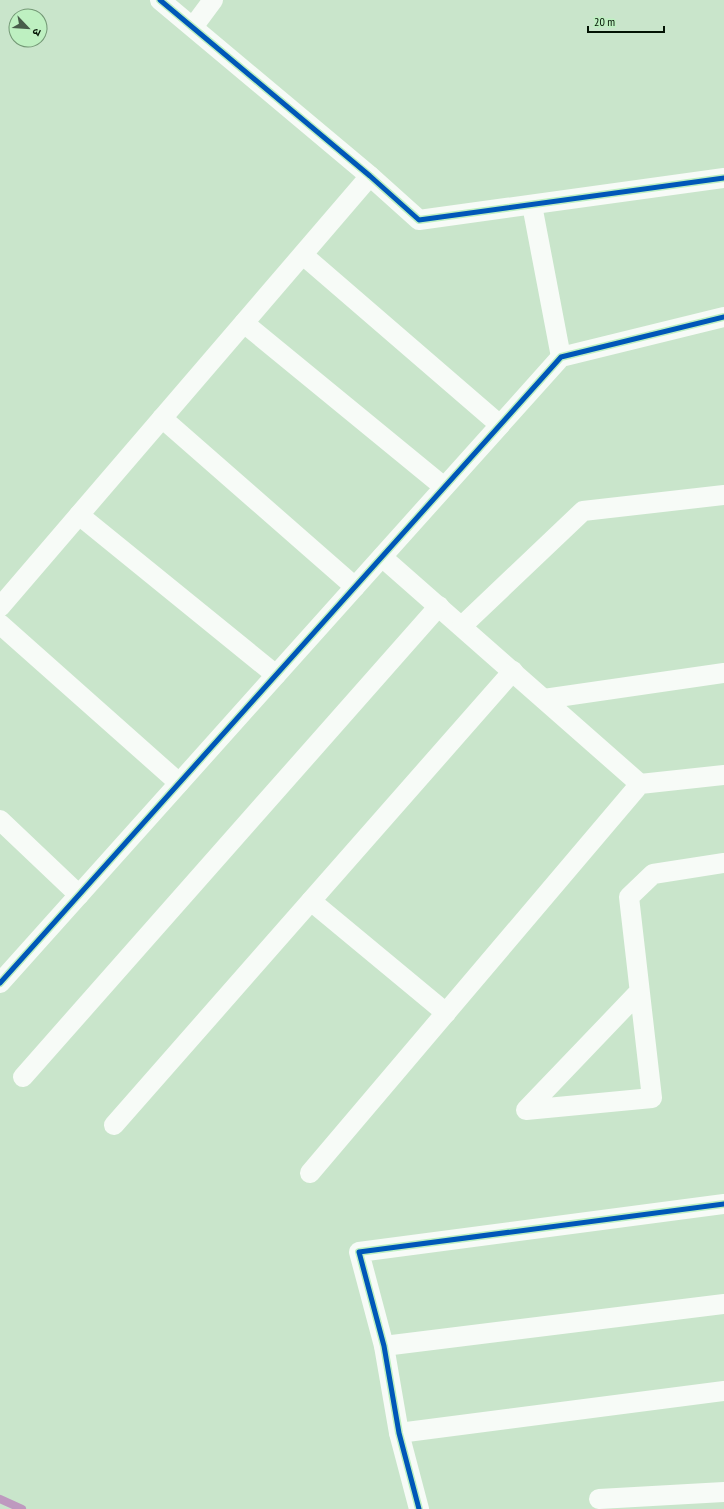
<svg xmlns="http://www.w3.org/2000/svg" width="724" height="1509" viewBox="0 0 724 1509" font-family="'PT Sans Narrow','Noto Sans Devanagari',sans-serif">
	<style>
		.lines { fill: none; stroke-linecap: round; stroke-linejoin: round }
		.stream { stroke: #be99bf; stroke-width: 8 }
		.minor { stroke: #f7fbf7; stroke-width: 20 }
		.cycleway-casing { stroke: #bef0c1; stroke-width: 8 }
		.cycleway { stroke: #0057b8; stroke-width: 5 }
	</style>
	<rect width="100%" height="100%" fill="#c9e5cb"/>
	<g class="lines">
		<polyline class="stream" points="0,1499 22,1509"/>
		<g class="minor">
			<polyline points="160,0 370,176 419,220 724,178"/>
			<polyline points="193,27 213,0"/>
			<polyline points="532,205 561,357"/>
			<polyline points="303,255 500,425"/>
			<polyline points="244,323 444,487"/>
			<polyline points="162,418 355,587"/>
			<polyline points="79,515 276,675"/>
			<polyline points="382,557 640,784"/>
			<polyline points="0,607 370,176"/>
			<polyline points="0,624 179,783"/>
			<polyline points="462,626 583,511 724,495"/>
			<polyline points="544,699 724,673"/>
			<polyline points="0,820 79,895"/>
			<polyline points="311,901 446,1013"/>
			<polyline points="0,983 561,357 724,317"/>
			<polyline points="639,992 526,1110 652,1098 629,897 653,874 724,863"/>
			<polyline points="23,1077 439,606"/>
			<polyline points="114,1125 513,671"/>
			<polyline points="310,1173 640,784 724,775"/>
			<polyline points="384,1346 724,1304"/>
			<polyline points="399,1433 724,1391"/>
			<polyline points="599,1499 724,1492"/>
			<polyline points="419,1509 399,1433 384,1346 359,1252 724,1204"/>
		</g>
		<defs>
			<g id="cycleway">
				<polyline points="160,0 370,176 419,220 724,178"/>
				<polyline points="0,983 561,357 724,317"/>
				<polyline points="419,1509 399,1433 384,1346 359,1252 724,1204"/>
			</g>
		</defs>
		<use href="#cycleway" class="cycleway-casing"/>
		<use href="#cycleway" class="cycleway"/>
	</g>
	<g transform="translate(28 28) rotate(115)"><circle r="19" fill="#bef0c1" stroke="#739875"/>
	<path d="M0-3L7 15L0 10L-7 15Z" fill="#485c4a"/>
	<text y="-6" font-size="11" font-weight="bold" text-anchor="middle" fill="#031304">उ</text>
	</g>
	<path d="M588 26v6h76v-6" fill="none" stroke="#031304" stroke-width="2"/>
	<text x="594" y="26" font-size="12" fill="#031304" stroke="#bef0c1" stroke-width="3" paint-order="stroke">20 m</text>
</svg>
